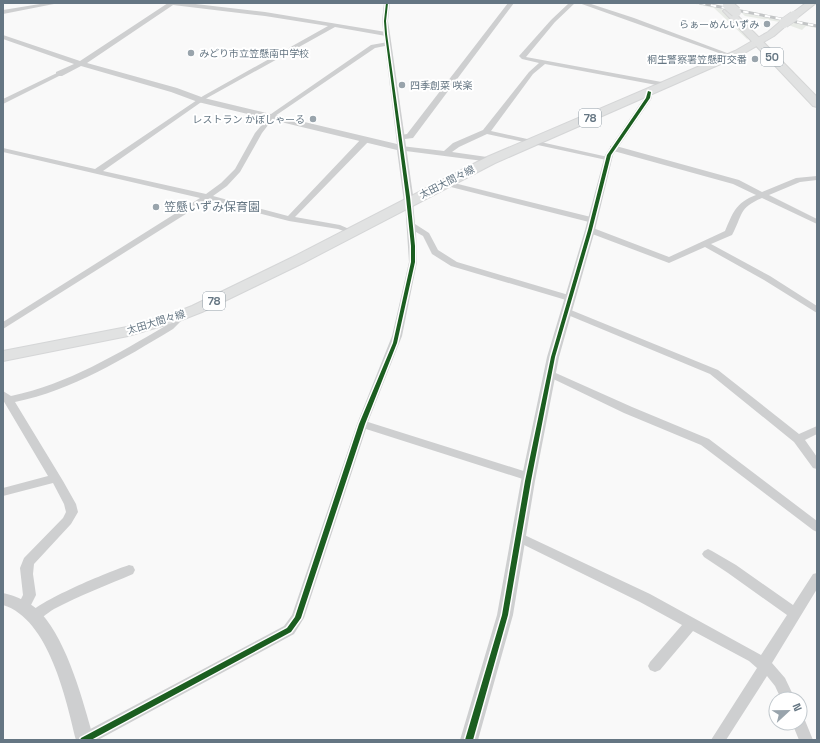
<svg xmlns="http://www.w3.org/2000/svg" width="820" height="743" viewBox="0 0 820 743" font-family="'Space Grotesk','Noto Sans JP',sans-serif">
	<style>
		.green { fill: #e8ebe6 }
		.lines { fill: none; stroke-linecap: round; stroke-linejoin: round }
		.primary-casing { stroke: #d5d6d7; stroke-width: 2 }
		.trunk-casing { stroke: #d5d6d6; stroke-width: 2 }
		.minor { fill: #cecfd0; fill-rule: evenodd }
		.tertiary { fill: #cecfd0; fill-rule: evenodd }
		.primary { fill: #e1e2e2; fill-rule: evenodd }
		.trunk { fill: #e1e2e2; fill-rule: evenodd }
		.rail-casing { stroke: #c3c5c6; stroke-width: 3 }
		.rail { stroke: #fff; stroke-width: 2; stroke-dasharray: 5.5; stroke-linecap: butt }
		.primary-bridge-casing { stroke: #d5d6d7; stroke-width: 11; stroke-linecap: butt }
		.trunk-bridge-casing { stroke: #d5d6d6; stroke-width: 12; stroke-linecap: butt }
		.primary-bridge { stroke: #e1e2e2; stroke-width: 10 }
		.trunk-bridge { stroke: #e1e2e2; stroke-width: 10 }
		.cycleway-casing { stroke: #fff; stroke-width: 3 }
		.cycleway { fill: #1b5e20; fill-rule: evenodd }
		.poi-dot { fill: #99a4ac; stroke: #fff; stroke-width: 1.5 }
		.labels { text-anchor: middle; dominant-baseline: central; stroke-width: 4; stroke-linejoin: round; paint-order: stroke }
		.far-poi-label { font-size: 10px; fill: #657683; stroke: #fff; text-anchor: end }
		.far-street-label { font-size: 10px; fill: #657683; stroke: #fff }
		.shield { fill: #fff; stroke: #939fa8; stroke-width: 1 }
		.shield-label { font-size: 11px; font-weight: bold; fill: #657683 }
		.poi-label { font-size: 12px; fill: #657683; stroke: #fff; text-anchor: start }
	</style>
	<rect width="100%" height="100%" fill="#f9f9f9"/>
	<polygon class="green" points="691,3 817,27 817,28 806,26 802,30 780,22 745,16 742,13 722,9 747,37 748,40 714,8"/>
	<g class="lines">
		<defs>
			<g id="primary">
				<polygon points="806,3 816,3 797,18 791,18 789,16 791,14"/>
				<polygon points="784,20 789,23 774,36 741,55 495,163 303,263 202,312 179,321 128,336 3,361 3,351 127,327 169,315 192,306 293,257 487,157 735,51 768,32 781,21"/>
			</g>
			<polygon id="trunk" points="728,8 731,9 817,97 817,107 813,106 725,13 723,11 725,9"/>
		</defs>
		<use href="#primary" class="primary-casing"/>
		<use href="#trunk" class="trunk-casing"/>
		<g class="minor">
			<polygon points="46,3 59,3 3,14 3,10"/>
			<polygon points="170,3 187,3 265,12 386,32 389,34 386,36 335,27 207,98 103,171 206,194 221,183 235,169 255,133 271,114 371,45 388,42 391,44 390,45 375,48 275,116 262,133 240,172 227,186 213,196 288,216 362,138 368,138 368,142 295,217 340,225 356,232 352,234 338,229 289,221 208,200 3,329 3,322 200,198 3,152 3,148 95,169 203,96 328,26 265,16 173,5"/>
			<polygon points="508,3 514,3 413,138 397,140 397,136 407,134"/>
			<polygon points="569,3 575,3 555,22 526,57 667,83 670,85 667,87 545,64 533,74 491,131 608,157 611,157 611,161 487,134 459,147 452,152 494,158 495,160 491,162 398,150 397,148 401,146 444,151 453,143 483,130 529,72 539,63 522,59 519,56 551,20"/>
			<polygon points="579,3 588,3 634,18 735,56 730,57"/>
			<polygon points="59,72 62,74 61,75 3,104 3,99"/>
			<path d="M610,146H616L739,180L762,192L796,178L817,176V180L800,182L769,195L817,219V224L762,198C738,208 743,215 732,235L711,244L770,276L817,306V313L764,280L705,247L669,263L587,232L586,230L587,228H593L669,257L725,231C733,213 735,203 756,195L733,184L610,150Z"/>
			<polygon points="443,181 446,181 595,218 596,220 595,222 589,222 443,185"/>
			<polygon points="406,200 412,200 413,202 415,224 429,233 438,250 457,262 572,296 574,298 569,301 566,300 451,266 432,254 423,236 416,232 417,262 402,336 368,422 533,474 535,477 533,480 529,481 366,429 304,618 294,634 98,740 77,740 79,735 284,626 292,615 357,424 392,336 409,262 405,202"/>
			<polygon points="566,308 718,370 799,434 817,426 817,434 805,440 817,457 817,469 813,468 794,442 710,374 563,313 561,311"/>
			<path d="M174,315L177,316L180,322L173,329C123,359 73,390 15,402L63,481L76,504L78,512L71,524L34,564L33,574L36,595L28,611L23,612L18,611L17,607L23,595L20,568L24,558L63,518L66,512L64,504L53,483L3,496V488L48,476L3,400V391L11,396C68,384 117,354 167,325L170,321L171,316Z"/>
			<polygon points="549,370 632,407 709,439 817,521 817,532 813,530 701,445 624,413 545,375 544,373 545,371"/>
			<polygon points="518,532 650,594 761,655 787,615 728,573 704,557 702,554 704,551 708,549 712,551 736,565 793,605 813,574 817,573 817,589 772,663 785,678 795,699 781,699 775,686 767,676 726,740 711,740 757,668 749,661 693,631 660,670 655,672 650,670 648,666 650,662 682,625 640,602 514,540 512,537 514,534"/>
			<path d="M129,565L133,566L135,570L133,574C107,585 79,596 54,609C45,614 39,623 29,620L28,616C34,602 111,571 129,565Z"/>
			<polygon points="800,717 804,718 813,740 799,740 792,723 800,723"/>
		</g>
		<g class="tertiary">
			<polygon points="168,3 176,3 87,63 177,88 204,98 397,144 382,21 384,3 390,3 388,21 390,34 414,202 412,204 406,204 404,202 397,150 198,102 171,92 81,66 62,76 56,76 56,72 74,64 3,39 3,35 80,61"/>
			<polygon points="646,90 652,90 652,98 613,155 595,230 559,357 535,481 513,615 478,740 460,740 497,615 521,481 547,357 585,230 605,155 644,98"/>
			<path d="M3,593C16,596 31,602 41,613C68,643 83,701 94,740H76C66,699 49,619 3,605Z"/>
		</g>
		<use href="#primary" class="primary"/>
		<use href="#trunk" class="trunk"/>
		<defs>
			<polyline id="rail" points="700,3 817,26"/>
		</defs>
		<use href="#rail" class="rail-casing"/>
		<use href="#rail" class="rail"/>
		<defs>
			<polyline id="primary-bridge" points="784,23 794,16"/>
			<polyline id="trunk-bridge" points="728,5 736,12"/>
		</defs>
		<use href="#primary-bridge" class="primary-bridge-casing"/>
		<use href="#trunk-bridge" class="trunk-bridge-casing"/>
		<use href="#primary-bridge" class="primary-bridge"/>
		<use href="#trunk-bridge" class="trunk-bridge"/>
		<defs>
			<g id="cycleway">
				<polygon points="386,3 388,3 386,21 387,34 410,197 415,246 415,262 397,343 365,424 301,618 291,632 91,740 80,740 81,738 287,628 295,617 359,424 393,343 411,262 411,246 406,197 385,34 384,21"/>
				<polygon points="648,91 651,92 650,98 611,155 592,230 555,357 531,481 508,615 473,740 465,740 502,615 525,481 551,357 588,230 607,155 646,98"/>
			</g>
		</defs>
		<use href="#cycleway" class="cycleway-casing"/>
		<use href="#cycleway" class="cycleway"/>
	</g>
	<g class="poi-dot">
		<circle cx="767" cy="24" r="4"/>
		<circle cx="191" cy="53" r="4"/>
		<circle cx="755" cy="59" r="4"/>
		<circle cx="402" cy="85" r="4"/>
		<circle cx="313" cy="119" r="4"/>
		<circle cx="156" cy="207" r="4"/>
	</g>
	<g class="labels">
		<g class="far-poi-label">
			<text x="759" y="24">らぁーめんいずみ</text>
			<text x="199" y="53" text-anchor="start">みどり市立笠懸南中学校</text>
			<text x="747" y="59">桐生警察署笠懸町交番</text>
			<text x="410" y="85" text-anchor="start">四季創菜 咲楽</text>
			<text x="305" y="119">レストラン かぼしゃーる</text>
		</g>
		<g class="far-street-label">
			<text transform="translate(447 182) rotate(-27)">太田大間々線</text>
			<text transform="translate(156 322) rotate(-17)">太田大間々線</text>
		</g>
		<g class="shield">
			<rect x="761" y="48" width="22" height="18" rx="3"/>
			<rect x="579" y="109" width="22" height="18" rx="3"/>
			<rect x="203" y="292" width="22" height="18" rx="3"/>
		</g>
		<g class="shield-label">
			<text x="772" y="57">50</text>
			<text x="590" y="118">78</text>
			<text x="214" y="301">78</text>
		</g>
		<g class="poi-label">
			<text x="164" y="207">笠懸いずみ保育園</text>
		</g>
	</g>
	<rect width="820" height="743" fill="none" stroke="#657683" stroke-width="8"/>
	<g transform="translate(788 711) rotate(68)"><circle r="19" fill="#ffffff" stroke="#c1c8cd"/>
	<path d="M0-3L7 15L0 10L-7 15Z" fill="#99a4ac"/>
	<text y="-6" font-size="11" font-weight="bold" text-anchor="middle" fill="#657683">N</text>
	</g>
</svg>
